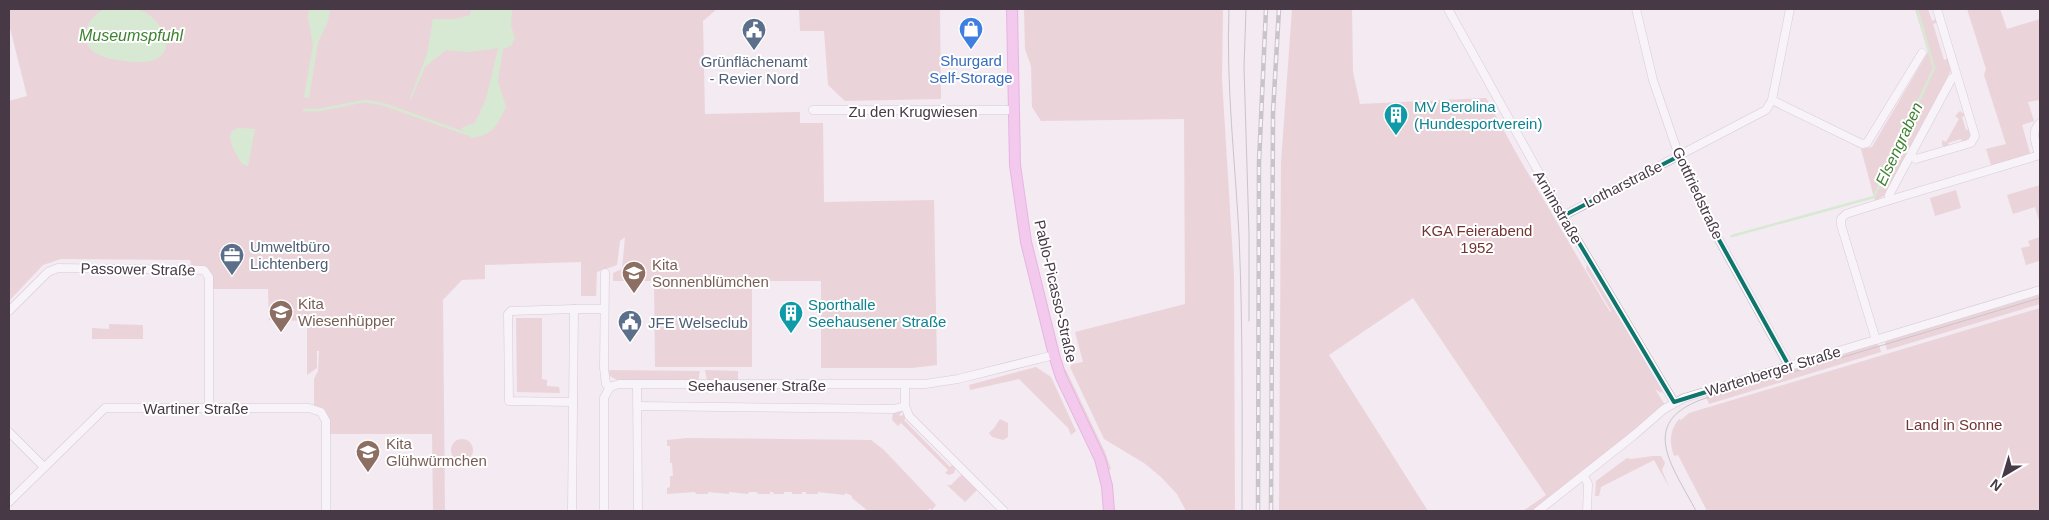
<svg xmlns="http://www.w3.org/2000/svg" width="2049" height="520" viewBox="0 0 2049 520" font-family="Arial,sans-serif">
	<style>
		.green { fill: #e3b8bd }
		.water { fill: #b7e9ad }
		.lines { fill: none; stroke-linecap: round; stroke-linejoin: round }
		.stream { stroke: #b7e9ad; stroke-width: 2.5 }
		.minor-casing { stroke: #b8a8b6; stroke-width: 9 }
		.major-casing { stroke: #d874cb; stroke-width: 12 }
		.minor { stroke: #fff; stroke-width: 8 }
		.major { stroke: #f4a3e9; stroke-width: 10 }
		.tram { stroke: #989898; stroke-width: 1 }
		.rail-casing { stroke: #989898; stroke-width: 4.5 }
		.rail { stroke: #fff; stroke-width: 2.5; stroke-dasharray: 8; stroke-linecap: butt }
		.marked { fill: none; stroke: #0f766e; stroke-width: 4; stroke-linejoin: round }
		.labels { text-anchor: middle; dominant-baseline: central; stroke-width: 4; stroke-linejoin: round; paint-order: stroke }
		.shop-label { font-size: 15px; fill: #366cbe; stroke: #fff }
		.service-label { font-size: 15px; fill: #4e5e75; stroke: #fff; text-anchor: start }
		.culture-label { font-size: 15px; fill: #0d838f; stroke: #fff; text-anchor: start }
		.street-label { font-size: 15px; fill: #473946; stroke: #fff }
		.park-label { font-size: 15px; fill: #733532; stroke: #fff }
		.education-label { font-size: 15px; fill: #785e54; stroke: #fff; text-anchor: start }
		.water-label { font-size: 16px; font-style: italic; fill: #3e8232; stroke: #fff }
	</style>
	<rect width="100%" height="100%" fill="#f3eaf2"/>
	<g class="green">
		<path d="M9,9H717L703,21L705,114L800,112V123H823L824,202L934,200L937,365L912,368H821V281H752V367H655L654,281H613V273L622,269L625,237L620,241L617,265L597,272L596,296H581V262L485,265V279L462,280L443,300L445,511H433L432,434H330C330,420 328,410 314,405V379L318,371L319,351H317V368L307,375V321L269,320L268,289H213C213,270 210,266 191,265L190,260L61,259L43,265L9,301V101L27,96L9,24Z"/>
		<polygon points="799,9 940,9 941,99 845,101 828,85 824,31 800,31"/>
		<polygon points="1024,9 1223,9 1222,79 1234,275 1235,511 1186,511 1177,494 1161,477 1144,463 1104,439 1070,367 1072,364 1083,362 1075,332 1185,304 1184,119 1041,121 1032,107 1031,66 1025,49"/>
		<polygon points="1292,9 1352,9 1353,72 1360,104 1486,98 1519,158 1610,312 1611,311 1586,269 1587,264 1663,390 1661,393 1655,389 1665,405 1533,511 1523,511 1546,495 1413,298 1329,355 1428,511 1279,511 1281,163"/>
		<polygon points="1915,9 1928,9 1932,21 1937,19 1938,22 1933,24 1944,60 1949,58 1951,70 1885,195 1875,201 1861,149 1872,147 1928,52"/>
		<polygon points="1967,9 2000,9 2007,29 2040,19 2040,100 2028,102 2034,121 2022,125 2030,153 2035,153 1992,168 1986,149 2006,144 1984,75 1986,69"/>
		<polygon points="1960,111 1966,115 1962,117 1966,130 1970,129 1970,137 1963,143 1961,139 1948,143 1949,147 1945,147 1942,145 1942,140 1946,142 1959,119 1955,116"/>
		<polygon points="2040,185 2040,224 2035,207 2013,214 2007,195"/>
		<polygon points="1956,190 1961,208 1935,216 1930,198"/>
		<polygon points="2040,237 2040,266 2039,261 2026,265 2021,248 2030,246 2028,241"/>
		<polygon points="2040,295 2040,304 1887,350 1885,343 1887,340"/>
		<path d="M2040,308V511H1707L1678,455L1674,456C1669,442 1670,430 1679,419L1681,420L1689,413Z"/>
		<polygon points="516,318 542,318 542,379 547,380 547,386 559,387 560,393 517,392"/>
		<polygon points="109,324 143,325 143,339 92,339 92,328 109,329"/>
		<polygon points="1876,344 1879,345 1881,352 1709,404 1706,396 1707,394"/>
		<polygon points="1036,367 1051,377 1076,431 1071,435 1068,428 1019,379 970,390 969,385"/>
		<polygon points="608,370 700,371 698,381 617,380 610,376"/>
		<polygon points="705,370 738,371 738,381 707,380"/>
		<polygon points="1063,370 1066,370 1105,452 1111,469 1108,470"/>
		<polygon points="900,411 902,412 899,415 901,416 904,414 907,417 904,420 950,467 953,464 956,467 954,473 949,475 945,473 948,470 901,423 898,426 892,420 893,413"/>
		<polygon points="1000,419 1008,423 1008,437 1003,440 992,437 989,433 994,428"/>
		<polygon points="687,438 871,440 884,450 936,505 932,510 930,508 927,511 868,511 852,498 852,496 846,493 844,495 818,492 818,494 806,494 806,492 802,492 802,494 792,494 792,492 784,492 784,494 774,494 773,492 770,492 770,494 758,494 757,492 749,492 748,494 729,492 729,494 708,492 708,494 696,494 695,492 667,494 667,488 670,487 670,476 673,476 672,463 670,463 670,446 667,446 667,440"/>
		<circle cx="462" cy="450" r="11"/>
		<polygon points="1653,456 1661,456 1665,463 1662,470 1669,487 1654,460 1601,487 1599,496 1595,496 1596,481 1627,458 1631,459"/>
		<polygon points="962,474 978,489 965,502 947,485 951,485"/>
	</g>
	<g class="water">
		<path d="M104,9C115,8 132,6 142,11C159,18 180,49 154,60C142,65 104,60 94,52C77,38 88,17 104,9Z"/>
		<polygon points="309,9 330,9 328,21 318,43 309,98 304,97 313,45 308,17"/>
		<path d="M471,9H512L511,26L515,38L511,46L503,49L498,81L506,107C497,126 493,135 471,138L461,128L475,123L486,99L498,48L469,52L446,50L425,67L411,99L410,98L427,54L433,19H456L470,15Z"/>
		<path d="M239,128L255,129L248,166L242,164C237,154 220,132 239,128Z"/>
	</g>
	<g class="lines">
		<g class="stream">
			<polyline points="304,110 319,110 365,101 383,104 467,134"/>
			<polyline points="1732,236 1874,197 1934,68 1917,9"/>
		</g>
		<defs>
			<g id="minor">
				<polyline points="1448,9 1563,216 1674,402"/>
				<polyline points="1636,9 1653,80 1679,156 1718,238 1789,366"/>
				<polyline points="1772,100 1862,144 1867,143 1922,53"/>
				<polyline points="813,110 1013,110"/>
				<path d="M2039,155C2036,143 2030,132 2040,123"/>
				<polyline points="1911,156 1916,159 1971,143 1975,136 1937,9"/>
				<polyline points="1890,200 2040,155"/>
				<polyline points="1563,216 1766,110 1772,100 1790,9"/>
				<polyline points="605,273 604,368 606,384 610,387"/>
				<polyline points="9,311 48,272 58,268 204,270 209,277 209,408"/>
				<polyline points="1876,340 1841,225 1841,219 1846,214 1890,200 1889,195 1952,78 1957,77"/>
				<polyline points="637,384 638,511"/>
				<polyline points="905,385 905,406 909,416 1004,511"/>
				<polyline points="610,387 619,384 925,384 958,379 1054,355"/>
				<polyline points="573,402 509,401 508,314 511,311 574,309"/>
				<polyline points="638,406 894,409 905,406"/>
				<polyline points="9,432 44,467"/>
				<polyline points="1584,476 1588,484 1587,511"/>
				<polyline points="9,502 105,408 309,408 321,412 326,421 326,511"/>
				<polyline points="572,511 574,309 604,309"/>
				<polyline points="604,511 604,398 610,387"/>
				<polyline points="1538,511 1633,436 1664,409 1684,398 2040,290"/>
			</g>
			<polyline id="major" points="1012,9 1015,165 1026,242 1054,355 1061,377 1100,459 1107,486 1109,511"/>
		</defs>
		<use href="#minor" class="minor-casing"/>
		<use href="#major" class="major-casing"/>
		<use href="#minor" class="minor"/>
		<use href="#major" class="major"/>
		<g class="tram">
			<path d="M1229,9C1226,85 1235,160 1239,235C1243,327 1242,419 1242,511"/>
			<polyline points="1246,9 1244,67 1249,234 1249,321"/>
			<path d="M1696,511C1674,468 1636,423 1703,399L2040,298"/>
		</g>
		<defs>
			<g id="rail">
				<polyline points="1258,511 1259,162 1266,9"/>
				<polyline points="1271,511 1273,112 1279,9"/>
			</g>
		</defs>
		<use href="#rail" class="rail-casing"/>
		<use href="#rail" class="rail"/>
	</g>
	<path d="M0 0H2049V520H0ZM1679,156L1718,238L1789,366L1674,402L1563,216Z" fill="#f3eaf2" fill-opacity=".55" fill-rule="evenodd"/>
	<path class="marked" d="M1679,156L1718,238L1789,366L1674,402L1563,216Z"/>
	<defs>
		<symbol id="shop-pin" viewBox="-11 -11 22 30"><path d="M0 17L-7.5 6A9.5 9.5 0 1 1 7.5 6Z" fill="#3f7fe0" stroke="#fff"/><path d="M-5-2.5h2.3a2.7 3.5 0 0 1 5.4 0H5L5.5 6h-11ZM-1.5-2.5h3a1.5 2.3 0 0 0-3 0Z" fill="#fff"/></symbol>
		<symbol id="civic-pin" viewBox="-11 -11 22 30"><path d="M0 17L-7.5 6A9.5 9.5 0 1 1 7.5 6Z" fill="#5c6f8a" stroke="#fff"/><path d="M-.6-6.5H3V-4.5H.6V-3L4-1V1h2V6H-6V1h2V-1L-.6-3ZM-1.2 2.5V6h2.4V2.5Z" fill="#fff"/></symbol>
		<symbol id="building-pin" viewBox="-11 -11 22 30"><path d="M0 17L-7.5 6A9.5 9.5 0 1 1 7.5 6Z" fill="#0f9aa8" stroke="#fff"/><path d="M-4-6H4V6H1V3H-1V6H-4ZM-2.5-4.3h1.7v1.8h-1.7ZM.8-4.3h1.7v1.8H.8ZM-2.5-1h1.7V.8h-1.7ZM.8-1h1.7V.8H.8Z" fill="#fff"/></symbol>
		<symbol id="office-pin" viewBox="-11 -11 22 30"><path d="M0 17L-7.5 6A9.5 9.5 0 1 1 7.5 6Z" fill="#5c6f8a" stroke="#fff"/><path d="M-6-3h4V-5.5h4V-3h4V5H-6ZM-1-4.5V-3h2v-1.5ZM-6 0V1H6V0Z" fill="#fff"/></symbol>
		<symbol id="school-pin" viewBox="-11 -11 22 30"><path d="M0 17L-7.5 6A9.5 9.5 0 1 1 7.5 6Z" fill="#8d6e63" stroke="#fff"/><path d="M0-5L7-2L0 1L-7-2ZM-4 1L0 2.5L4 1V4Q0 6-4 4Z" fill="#fff"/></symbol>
	</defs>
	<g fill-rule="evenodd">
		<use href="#shop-pin" x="957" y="15" width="28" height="38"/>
		<use href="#civic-pin" x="740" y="16" width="28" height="38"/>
		<use href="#building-pin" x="1382" y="101" width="28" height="38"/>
		<use href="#office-pin" x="218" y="241" width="28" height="38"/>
		<use href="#school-pin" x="620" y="259" width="28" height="38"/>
		<use href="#school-pin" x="267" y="298" width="28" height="38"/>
		<use href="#building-pin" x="777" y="299" width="28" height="38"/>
		<use href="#civic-pin" x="616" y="308" width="28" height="38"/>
		<use href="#school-pin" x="354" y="438" width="28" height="38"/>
	</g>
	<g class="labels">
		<g class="shop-label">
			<text x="971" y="60">Shurgard<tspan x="971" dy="17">Self-Storage</tspan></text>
		</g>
		<g class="service-label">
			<text x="754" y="61" text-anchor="middle">Grünflächenamt<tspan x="754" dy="17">- Revier Nord</tspan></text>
			<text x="250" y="246">Umweltbüro<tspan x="250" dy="17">Lichtenberg</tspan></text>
			<text x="648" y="322">JFE Welseclub</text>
		</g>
		<g class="culture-label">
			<text x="1414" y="106">MV Berolina<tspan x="1414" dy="17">(Hundesportverein)</tspan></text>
			<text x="808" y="304">Sporthalle<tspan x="808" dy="17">Seehausener Straße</tspan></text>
		</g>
		<g class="street-label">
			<text x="913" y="111">Zu den Krugwiesen</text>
			<text transform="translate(1623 184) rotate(-27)">Lotharstraße</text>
			<text transform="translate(1698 193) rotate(65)">Gottfriedstraße</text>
			<text transform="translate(1558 207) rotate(60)">Arnimstraße</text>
			<text transform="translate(138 269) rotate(1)">Passower Straße</text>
			<text transform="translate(1056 291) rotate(77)">Pablo-Picasso-Straße</text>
			<text transform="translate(1773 371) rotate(-17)">Wartenberger Straße</text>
			<text x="757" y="385">Seehausener Straße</text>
			<text x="196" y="408">Wartiner Straße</text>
		</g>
		<g class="park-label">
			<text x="1477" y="230">KGA Feierabend<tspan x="1477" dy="17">1952</tspan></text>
			<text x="1954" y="424">Land in Sonne</text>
		</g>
		<g class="education-label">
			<text x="652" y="264">Kita<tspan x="652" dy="17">Sonnenblümchen</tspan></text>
			<text x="298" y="303">Kita<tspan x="298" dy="17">Wiesenhüpper</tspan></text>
			<text x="386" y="443">Kita<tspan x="386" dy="17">Glühwürmchen</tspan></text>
		</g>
		<g class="water-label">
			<text x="131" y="35">Museumspfuhl</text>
			<text transform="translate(1899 144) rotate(-65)">Elsengraben</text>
		</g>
	</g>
	<rect width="2049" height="520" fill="none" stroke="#473946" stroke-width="20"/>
	<g transform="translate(2004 475) rotate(218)" stroke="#ffffff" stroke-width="4" paint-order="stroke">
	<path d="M0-4L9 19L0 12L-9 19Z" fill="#473946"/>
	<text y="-8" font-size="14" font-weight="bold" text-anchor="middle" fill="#473946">N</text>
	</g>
</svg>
